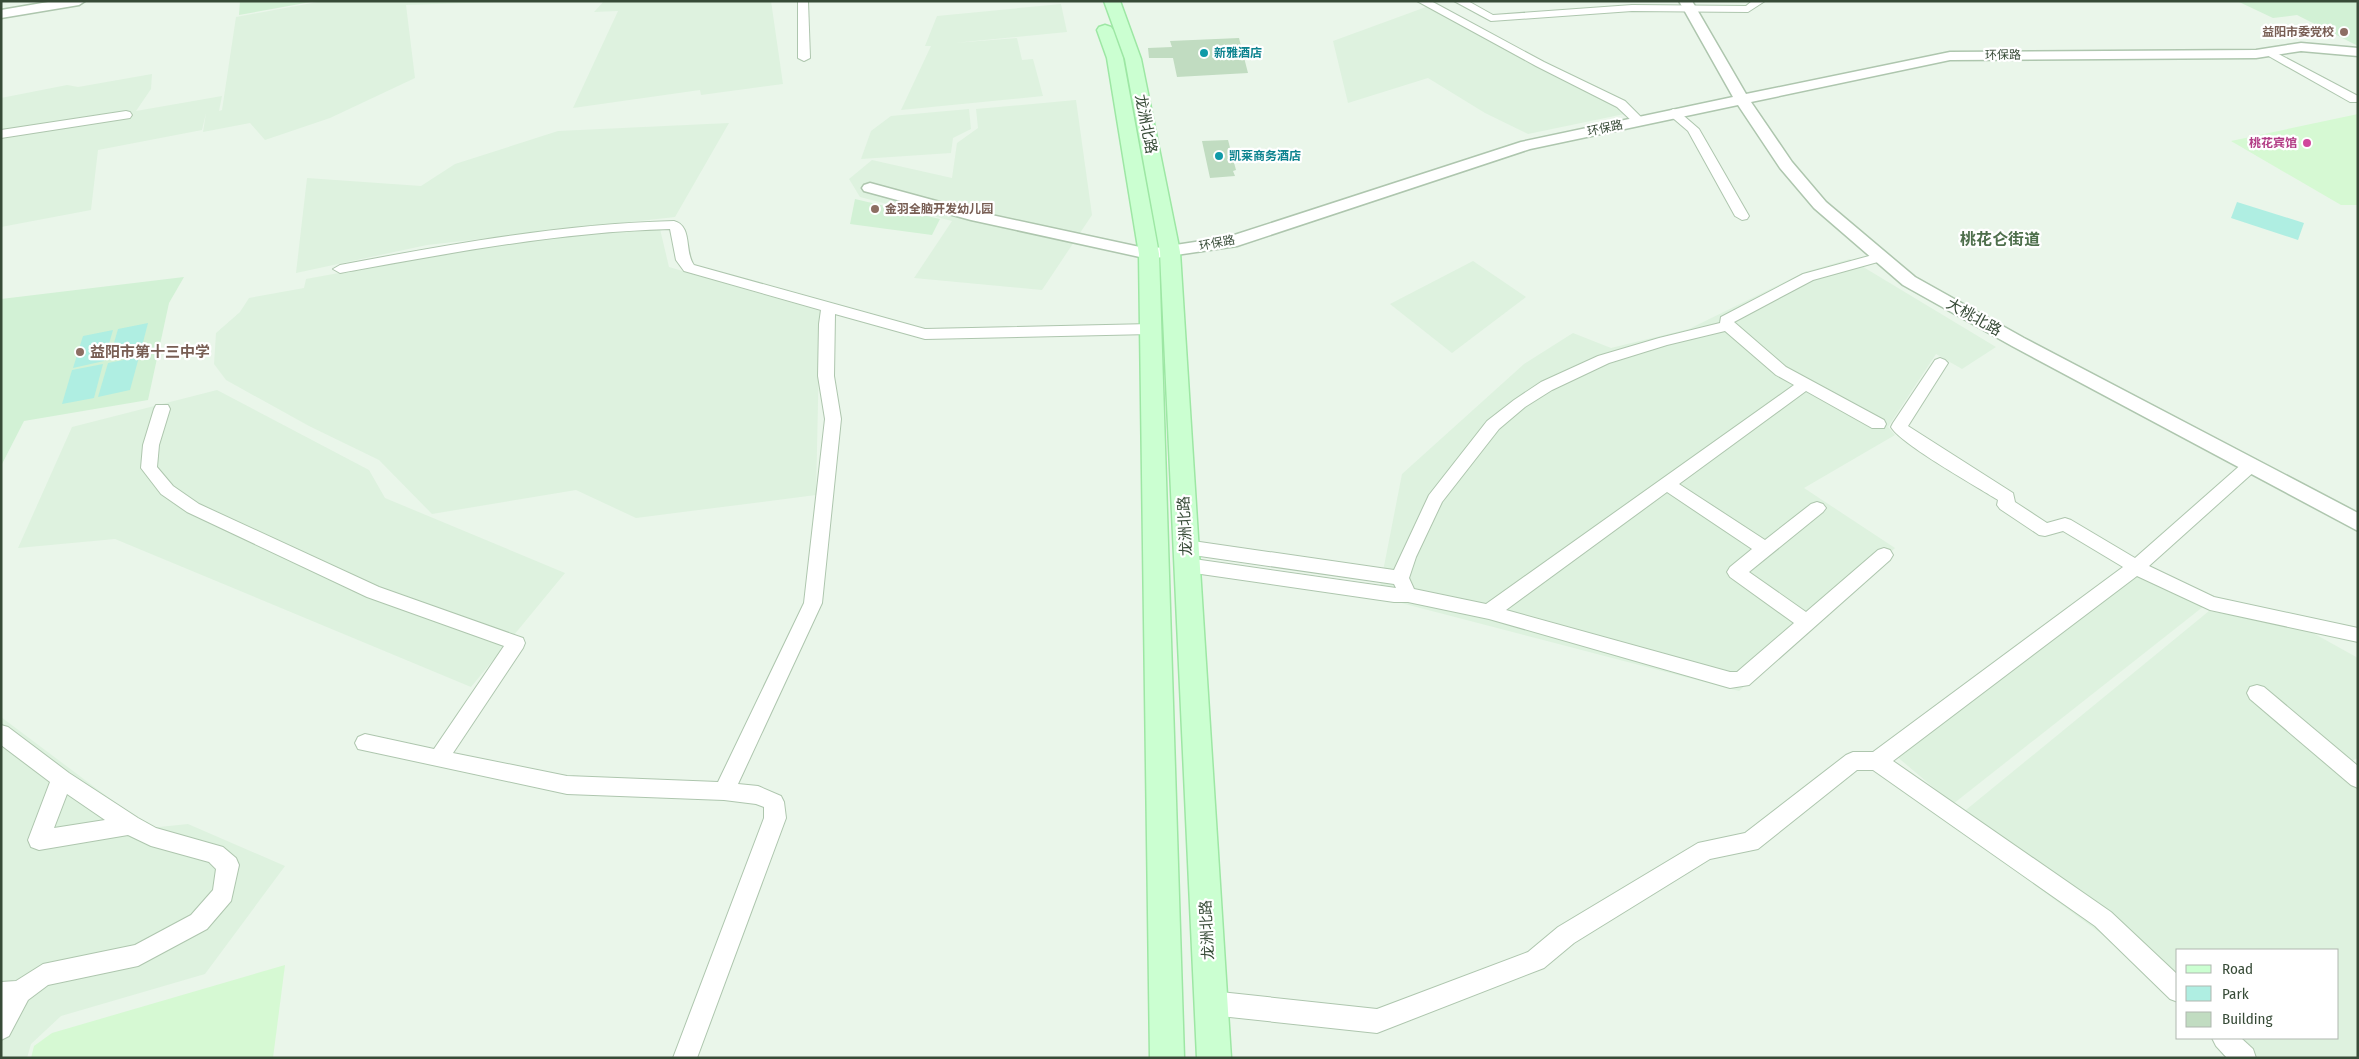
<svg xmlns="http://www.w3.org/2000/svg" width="2359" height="1059" viewBox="0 0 2359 1059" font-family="'Fira Sans Condensed','Noto Sans SC',sans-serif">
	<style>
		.residential { fill: #def2df }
		.commercial { fill: #d6f9d3 }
		.education { fill: #d2f1d5 }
		.green { fill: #afeee2 }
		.building { fill: #c1dcc1 }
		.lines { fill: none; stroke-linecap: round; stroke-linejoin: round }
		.minor-casing { stroke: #aec6ae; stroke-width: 2 }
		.tertiary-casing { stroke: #aec6ae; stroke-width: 3 }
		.secondary-casing { stroke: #9de7a4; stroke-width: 3 }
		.minor { fill: #fff; fill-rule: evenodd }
		.tertiary { fill: #fff; fill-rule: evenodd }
		.secondary { fill: #cbffd1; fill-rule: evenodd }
		.education-dot { fill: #8d6e63; stroke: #fff; stroke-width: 2 }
		.culture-dot { fill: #0f9aa8; stroke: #fff; stroke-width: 2 }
		.hotel-dot { fill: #d1479c; stroke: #fff; stroke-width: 2 }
		.labels { text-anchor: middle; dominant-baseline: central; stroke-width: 4.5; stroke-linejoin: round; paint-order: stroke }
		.far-education-label { font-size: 12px; font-weight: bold; fill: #785e54; stroke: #fff; text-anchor: end }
		.far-culture-label { font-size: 12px; font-weight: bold; fill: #0d838f; stroke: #fff; text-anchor: start }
		.far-street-label { font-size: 12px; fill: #374b37; stroke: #fff }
		.far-hotel-label { font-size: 12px; font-weight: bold; fill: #b23c85; stroke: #fff; text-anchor: end }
		.street-label { font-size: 15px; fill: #374b37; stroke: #fff }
		.education-label { font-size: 15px; font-weight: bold; fill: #785e54; stroke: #fff; text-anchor: start }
		.far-district-label { font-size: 16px; font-weight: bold; fill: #4e6f4c; stroke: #fff }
	</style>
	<rect width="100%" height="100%" fill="#eaf6ea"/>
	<g class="residential">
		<polygon points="323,1 529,1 406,5 415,78 330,118 265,140 250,123 203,132 206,113 202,130 98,150 91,210 1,227 1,98 67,85 78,87 152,74 151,89 136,111 222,96 219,111 222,110 236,17"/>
		<polygon points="604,1 771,1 783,84 701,95 700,90 573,108 618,11 594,12"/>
		<polygon points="1061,4 1067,32 954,43 1017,38 1022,60 1033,59 1043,96 901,110 931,46 925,46 937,16"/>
		<polygon points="1426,7 1634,112 1528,134 1485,113 1428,78 1348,103 1333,41"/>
		<polygon points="1076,100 1092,215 1042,290 914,278 952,221 860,197 849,179 872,160 952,178 957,143 978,128 976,109"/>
		<polygon points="969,109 971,129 953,138 951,153 861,159 871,131 891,116"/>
		<polygon points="729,123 675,217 427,245 296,273 307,178 421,186 455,164 558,131"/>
		<polygon points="660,229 669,267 820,311 816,495 636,518 576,490 432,514 379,460 309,426 226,380 214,364 216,333 240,312 249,298 304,288 306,279 537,237"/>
		<polygon points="1850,259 1996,347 1962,369 1936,354 1888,427 1895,435 1804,488 1895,548 1739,691 1378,597 1402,474 1524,364 1573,333 1611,348 1689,329 1805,272"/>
		<polygon points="1473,261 1526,297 1452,353 1390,304"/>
		<polygon points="217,390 369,470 385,498 565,573 471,687 115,539 18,548 72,427"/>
		<polygon points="2145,568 2204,606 1953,804 1895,755"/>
		<polygon points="2209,611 2304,628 2358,658 2358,758 2346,763 2358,774 2358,1058 2232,1058 2212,1038 2338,1038 2338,950 2178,950 2178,1003 2129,954 1950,823"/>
		<polygon points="1,717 149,828 188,824 285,866 205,974 61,1016 31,1044 27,1058 1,1058"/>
	</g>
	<g class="commercial">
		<polygon points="2358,114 2358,205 2341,205 2231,141"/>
		<polygon points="285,965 273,1058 31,1058 34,1046 52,1033"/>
	</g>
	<g class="education">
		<polygon points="240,1 316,1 239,15"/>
		<polygon points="2237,1 2358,1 2358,46 2297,15 2273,18"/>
		<polygon points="855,199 940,219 932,235 850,224"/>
		<polygon points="184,277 169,303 148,400 24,421 1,466 1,299"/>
	</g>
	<g class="green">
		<polygon points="2237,202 2304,223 2298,240 2231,218"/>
		<polygon points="148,323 140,354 109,360 118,329"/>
		<polygon points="113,330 104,361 73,368 83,336"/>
		<polygon points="139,357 130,390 98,397 108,363"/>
		<polygon points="103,364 94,398 62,404 72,370"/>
	</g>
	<g class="building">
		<polygon points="1239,38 1248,73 1177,77 1173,58 1149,58 1148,48 1172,47 1170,41"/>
		<polygon points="1228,140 1236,170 1233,171 1235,176 1210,178 1202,141"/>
	</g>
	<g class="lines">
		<defs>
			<g id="minor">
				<polygon points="798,1 808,1 810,58 804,61 798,58"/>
				<polygon points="1417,1 1431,1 1544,62 1625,101 1645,121 1643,124 1635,124 1617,107 1536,66"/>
				<polygon points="1454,1 1468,1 1493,15 1632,5 1746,6 1752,1 1765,1 1748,12 1632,11 1491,21"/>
				<polygon points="2269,49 2358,96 2358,102 2350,102 2265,54 2263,52 2265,50"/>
				<polygon points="1673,109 1677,110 1699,129 1749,216 1747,219 1742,220 1735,216 1688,131 1667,113"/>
				<polygon points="126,111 130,112 132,115 130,118 1,138 1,130"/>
				<path d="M674,221C693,226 684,252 694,265L925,329L1151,324L1158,329L1151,334L925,339L835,314L834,376L841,419L822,603L738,784L758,786L781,796L784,802L786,818L697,1058H673L764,818V807L756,804L724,800L567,794L358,749L355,743L358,737L365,734L434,749L504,646L367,597L187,512L161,494L141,468L143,445L154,409L156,405H168L170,409L159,445L157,467L173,486L199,504L379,587L523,638L525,643L523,648L453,753L567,776L718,782L804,603L825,419L818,376L819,324L821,310L684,271L676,260L670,229C559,232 450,253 340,273L333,269L340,265C451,244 561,224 674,221Z"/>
				<path d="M1880,253L1887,257L1885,260L1813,280L1734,322L1786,367L1884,420L1886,424L1884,428H1872L1806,391L1679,484L1765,540L1811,504L1817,502L1823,504L1826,508L1823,512L1749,572L1806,612L1878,550L1884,548L1890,550L1893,555L1890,560L1749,685L1730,688L1489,619L1408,602H1394L1187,572L1181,570L1178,565L1181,560L1187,558L1396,588L1394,584L1186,554L1180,552L1177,547L1180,542L1186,540L1394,570L1429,495L1487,421L1514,400L1541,382L1598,356L1659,338L1720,323L1721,317L1803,274ZM1725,331L1776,375L1794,385L1486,604L1414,589L1409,578L1416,557L1442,502L1499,429L1525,407L1552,390L1609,363L1667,345ZM1667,492L1752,549L1730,567L1727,572L1730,577L1794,623L1737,672H1730L1506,610Z"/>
				<path d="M1940,358L1945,360L1948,363L1908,426L2013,493L2015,502L2047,523L2065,518L2071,520L2135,558L2244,462L2250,460L2256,462L2258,466L2256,470L2149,566L2214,597L2358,628V642L2210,610L2137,576L1893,761L2111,912L2178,975V1002L2170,999L2095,926L1873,770H1857L1758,849L1710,859L1574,943L1544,968L1377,1033L1211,1015L1203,1011L1199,1003L1203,995L1211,991L1377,1009L1528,952L1558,927L1698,843L1745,833L1846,755L1853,752H1873L2123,567L2063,531L2045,536L2039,535L2000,509L1997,505L1998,500C1976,486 1902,445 1891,427L1893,423L1935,360Z"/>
				<polygon points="2257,685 2264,687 2358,766 2358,788 2351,785 2250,699 2247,693 2250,687"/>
				<path d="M1,725L8,727L69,773L138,818L156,828L223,847L236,858L239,865L231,901L207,929L138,966L48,985L28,1000L9,1036L1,1040V982L16,981L43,964L135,945L191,915L213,890L216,869L209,862L151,846L128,835L39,850L31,847L28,840L50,782L1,745ZM67,794L105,820L54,828Z"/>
				<polygon points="2212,1038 2241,1038 2253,1049 2256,1058 2227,1058 2216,1046"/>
			</g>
			<g id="tertiary">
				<polygon points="54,1 85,1 79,5 1,18 1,10"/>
				<polygon points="1679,1 1692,1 1746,94 1950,52 2256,50 2301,43 2358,48 2358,56 2301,51 2256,58 1950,60 1751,102 1792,162 1826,202 1915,277 2024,338 2358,513 2358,531 2012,346 1903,285 1814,208 1780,168 1738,105 1530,149 1237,246 1149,259 971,220 864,191 862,188 864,185 870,183 973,211 1149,249 1228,237 1521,142 1733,97"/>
			</g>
			<g id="secondary">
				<polygon points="1104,1 1120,1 1141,59 1180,252 1231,1058 1197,1058 1160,252 1125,59"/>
				<polygon points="1105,25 1111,27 1113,30 1123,58 1159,254 1184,1058 1150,1058 1139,254 1107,58 1097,30 1099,27"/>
			</g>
		</defs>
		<use href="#minor" class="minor-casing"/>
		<use href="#tertiary" class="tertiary-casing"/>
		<use href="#secondary" class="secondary-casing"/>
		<use href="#minor" class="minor"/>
		<use href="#tertiary" class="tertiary"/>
		<use href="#secondary" class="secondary"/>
	</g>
	<g class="education-dot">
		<circle cx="2344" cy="32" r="5"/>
		<circle cx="875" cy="209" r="5"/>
		<circle cx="80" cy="352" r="5"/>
	</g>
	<g class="culture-dot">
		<circle cx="1204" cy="53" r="5"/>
		<circle cx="1219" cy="156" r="5"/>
	</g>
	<circle class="hotel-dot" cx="2307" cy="143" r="5"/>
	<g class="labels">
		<g class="far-education-label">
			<text x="2334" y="32">益阳市委党校</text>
			<text x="885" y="209" text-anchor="start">金羽全脑开发幼儿园</text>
		</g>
		<g class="far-culture-label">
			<text x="1214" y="53">新雅酒店</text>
			<text x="1229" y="156">凯莱商务酒店</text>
		</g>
		<g class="far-street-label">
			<text transform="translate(2003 55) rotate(-1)">环保路</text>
			<text transform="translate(1605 128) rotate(-12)">环保路</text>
			<text transform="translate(1217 243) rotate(-11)">环保路</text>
		</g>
		<g class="far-hotel-label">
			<text x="2297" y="143">桃花宾馆</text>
		</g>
		<g class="street-label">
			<text transform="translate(1146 124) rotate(79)">龙洲北路</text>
			<text transform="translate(1974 317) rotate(29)">大桃北路</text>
			<text transform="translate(1185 526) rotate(-93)">龙洲北路</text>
			<text transform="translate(1207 930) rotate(-93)">龙洲北路</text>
		</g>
		<g class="education-label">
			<text x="90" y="352">益阳市第十三中学</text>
		</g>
		<g class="far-district-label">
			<text x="2000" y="239">桃花仑街道</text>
		</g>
	</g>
	<rect width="2359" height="1059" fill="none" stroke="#374b37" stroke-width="5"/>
	<rect x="2176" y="949" width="162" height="90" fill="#ffffff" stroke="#afb7af"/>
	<rect x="2186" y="965" width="25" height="8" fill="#cbffd1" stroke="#afb7af"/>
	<text x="2222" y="974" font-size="15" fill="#374b37">Road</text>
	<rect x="2186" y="986" width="25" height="15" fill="#afeee2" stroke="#afb7af"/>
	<text x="2222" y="999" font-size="15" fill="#374b37">Park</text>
	<rect x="2186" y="1012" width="25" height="15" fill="#c1dcc1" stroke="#afb7af"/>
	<text x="2222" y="1024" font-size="15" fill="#374b37">Building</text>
</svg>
